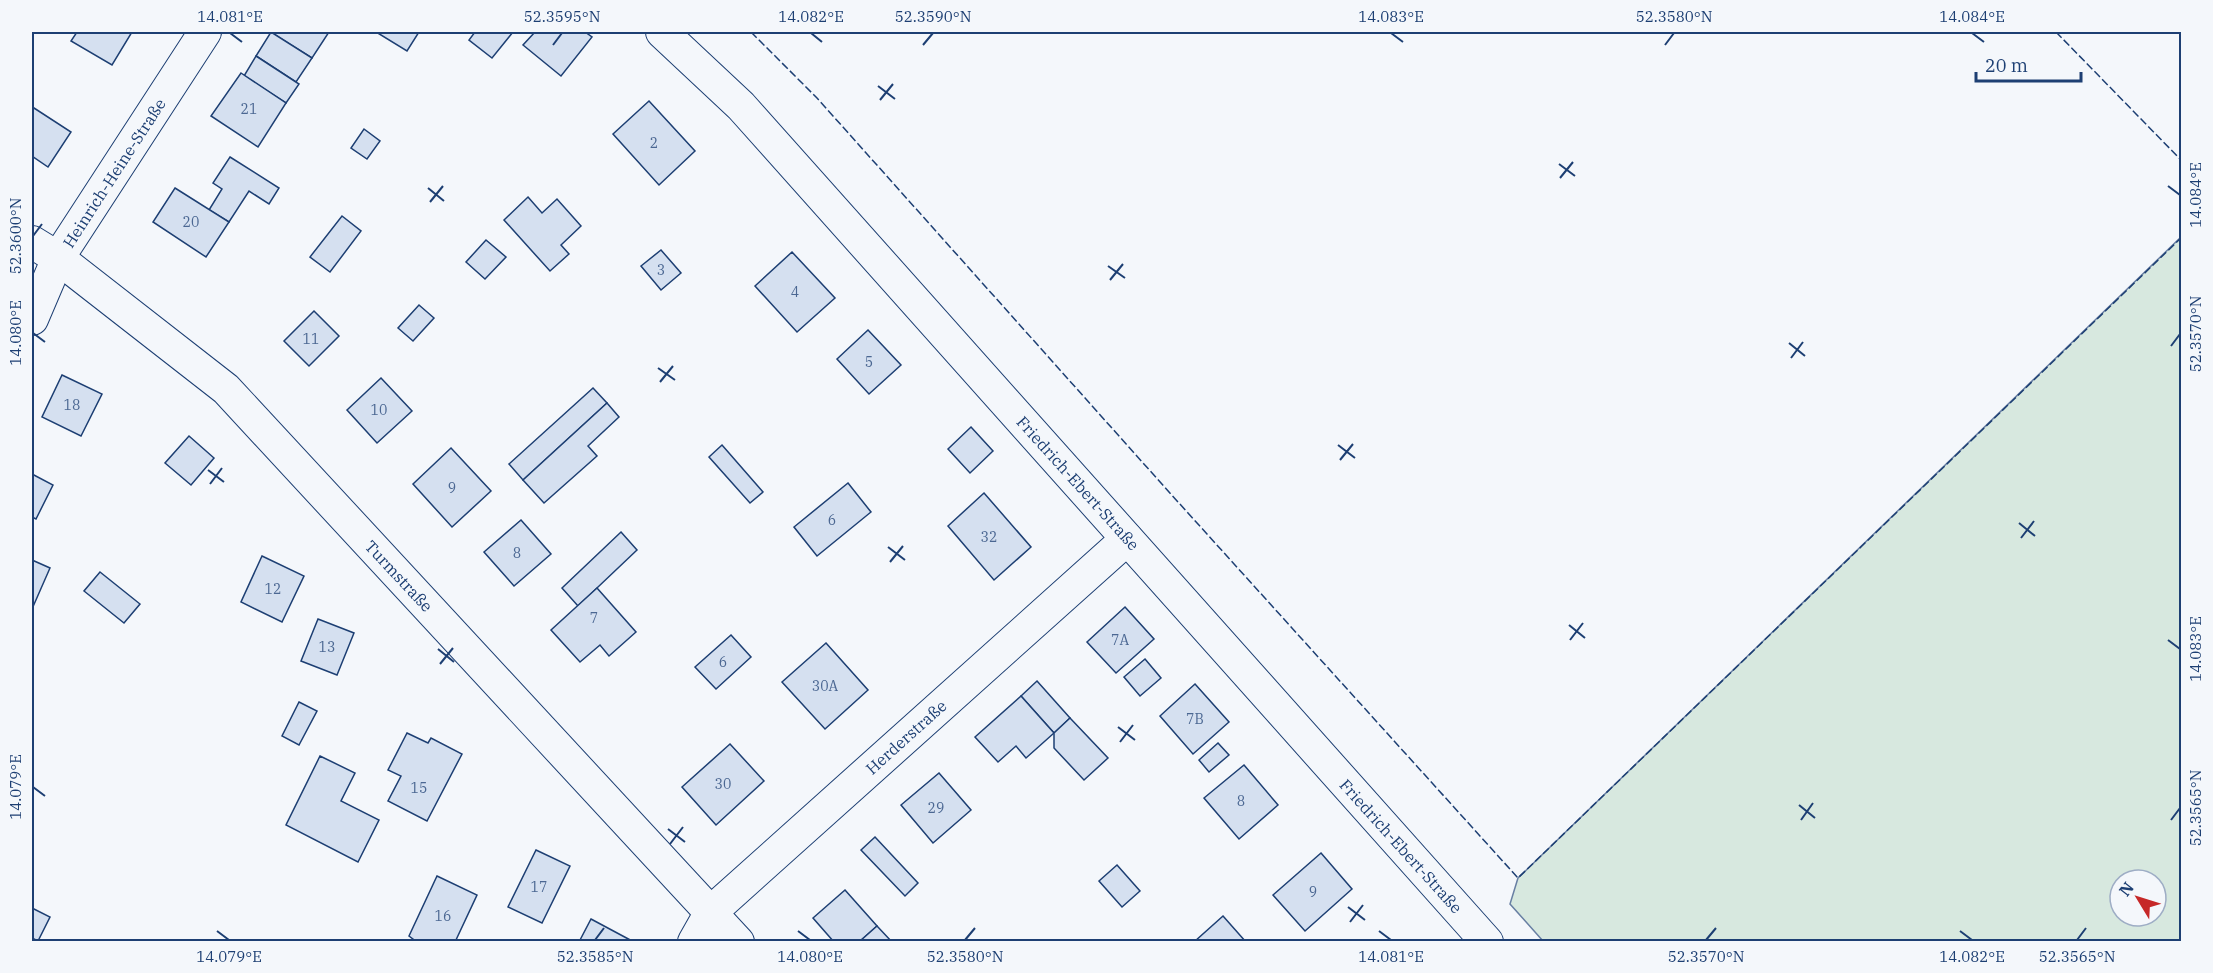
<svg xmlns="http://www.w3.org/2000/svg" width="2213" height="973" viewBox="0 0 2213 973" font-family="'IBM Plex Serif',serif">
	<style>
		.green { fill: #d7e8df; stroke: #687fa3; stroke-width: 1.5; fill-rule: evenodd }
		.building { fill: #d5e0f0; stroke: #1d3f73; stroke-width: 1.5 }
		.lines { fill: none; stroke-linecap: round; stroke-linejoin: round }
		.minor-casing { stroke: #1d3f73; stroke-width: 34 }
		.minor { stroke: #f4f7fb; stroke-width: 32 }
		.fence { stroke: #1d3f73; stroke-width: 1.5; stroke-dasharray: 8 3; stroke-linecap: butt }
		.ticks { fill: none; stroke: #1d3f73; stroke-width: 2 }
		.labels { text-anchor: middle; dominant-baseline: central; stroke-width: 4.5; stroke-linejoin: round; paint-order: stroke }
		.number-label { font-size: 14px; fill: #4b6792 }
		.street-label { font-size: 16px; fill: #1d3f73; stroke: #f4f7fb }
		.neatline { fill: none; stroke: #1d3f73; stroke-width: 2 }
		.ticks-label { font-size: 15px; text-anchor: middle; fill: #1d3f73 }
	</style>
	<rect width="100%" height="100%" fill="#f4f7fb"/>
	<path class="green" d="M2181,237V941H1543L1510,904L1518,878ZM2120,880H2156V916H2120Z"/>
	<g class="building">
		<polygon points="77,32 132,32 112,65 71,41"/>
		<polygon points="270,32 329,32 312,58"/>
		<polygon points="271,32 312,58 296,82 256,56"/>
		<polygon points="376,32 419,32 407,51"/>
		<polygon points="475,32 513,32 492,58 469,40"/>
		<polygon points="535,32 585,32 592,37 561,76 523,45"/>
		<polygon points="256,56 299,84 286,103 244,76"/>
		<polygon points="241,73 286,103 258,147 211,116"/>
		<polygon points="649,101 695,151 659,185 613,134"/>
		<polygon points="34,108 71,132 48,167 32,156 32,111"/>
		<polygon points="364,129 380,141 367,159 351,148"/>
		<polygon points="230,157 279,188 269,204 249,191 229,222 209,210 222,189 213,183"/>
		<polygon points="175,188 229,222 206,257 153,222"/>
		<polygon points="528,197 542,213 557,199 581,226 561,245 569,254 550,271 504,220"/>
		<polygon points="342,216 361,231 330,272 310,257"/>
		<polygon points="486,240 506,257 485,279 466,262"/>
		<polygon points="661,250 681,273 661,290 641,266"/>
		<polygon points="792,252 835,298 797,332 755,286"/>
		<polygon points="419,305 434,318 413,341 398,328"/>
		<polygon points="314,311 339,336 309,366 284,341"/>
		<polygon points="868,330 901,365 869,394 837,359"/>
		<polygon points="62,375 102,394 81,436 42,417"/>
		<polygon points="381,378 412,411 377,443 347,410"/>
		<polygon points="593,388 607,403 523,480 509,464"/>
		<polygon points="607,403 619,417 588,446 597,456 544,503 523,480"/>
		<polygon points="971,427 993,451 970,473 948,449"/>
		<polygon points="189,436 214,458 191,485 165,463"/>
		<polygon points="722,445 763,492 750,503 709,457"/>
		<polygon points="451,448 491,491 452,527 413,484"/>
		<polygon points="32,474 53,485 36,519 32,517"/>
		<polygon points="848,483 871,512 817,556 794,527"/>
		<polygon points="984,493 1031,547 994,580 948,526"/>
		<polygon points="521,520 551,554 514,586 484,552"/>
		<polygon points="621,532 637,550 578,606 562,588"/>
		<polygon points="262,556 304,576 282,622 241,602"/>
		<polygon points="32,560 50,568 32,609"/>
		<polygon points="100,572 140,604 124,623 84,591"/>
		<polygon points="597,588 636,632 609,656 600,645 580,662 551,630"/>
		<polygon points="1125,607 1154,639 1116,673 1087,642"/>
		<polygon points="318,619 354,633 337,675 301,661"/>
		<polygon points="731,635 751,657 716,689 695,667"/>
		<polygon points="826,643 868,690 825,729 782,682"/>
		<polygon points="1145,659 1161,678 1140,696 1124,677"/>
		<polygon points="1037,681 1070,718 1054,733 1021,696"/>
		<polygon points="1195,684 1229,722 1193,754 1160,716"/>
		<polygon points="1021,696 1054,733 1026,758 1016,746 998,762 975,737"/>
		<polygon points="299,702 317,711 299,745 282,736"/>
		<polygon points="1070,718 1108,758 1084,780 1054,748 1054,733"/>
		<polygon points="407,733 428,743 431,738 462,754 427,821 388,801 401,776 388,770"/>
		<polygon points="1218,743 1229,755 1209,772 1199,760"/>
		<polygon points="730,744 764,781 716,825 682,787"/>
		<polygon points="320,756 355,773 341,801 379,820 358,862 286,825"/>
		<polygon points="1244,765 1278,805 1239,839 1204,798"/>
		<polygon points="939,773 971,810 933,843 901,805"/>
		<polygon points="875,837 918,883 905,896 861,850"/>
		<polygon points="536,850 570,866 542,923 508,907"/>
		<polygon points="1321,853 1352,889 1305,931 1273,895"/>
		<polygon points="1117,865 1140,891 1122,907 1099,881"/>
		<polygon points="437,876 477,895 455,942 417,942 409,936"/>
		<polygon points="845,890 877,926 859,942 834,942 813,918"/>
		<polygon points="32,908 50,917 38,941 32,938"/>
		<polygon points="1223,916 1246,942 1194,942"/>
		<polygon points="591,919 634,942 579,942"/>
		<polygon points="877,926 892,942 859,942"/>
	</g>
	<g class="lines">
		<defs>
			<g id="minor">
				<polyline points="662,32 741,106 1487,942"/>
				<polyline points="32,242 58,258 226,389 738,942"/>
				<polyline points="32,319 58,258 205,32"/>
				<polyline points="694,942 711,912 1127,539"/>
			</g>
		</defs>
		<use href="#minor" class="minor-casing"/>
		<use href="#minor" class="minor"/>
		<g class="fence">
			<polyline points="751,32 817,98 1169,492 1518,878 2182,237"/>
			<polyline points="2056,32 2182,161"/>
		</g>
	</g>
	<path class="ticks" d="M230,33L242,42M811,33L822,42M1391,33L1403,42M1972,33L1984,42M553,45L562,33M923,45L933,33M1665,45L1674,33M878,86L895,99M880,100L893,84M1559,164L1575,176M1560,178L1573,162M2168,186L2180,195M428,188L444,201M430,202L443,186M33,236L42,224M1108,266L1125,278M1110,280L1123,264M33,333L45,342M1789,343L1805,356M2171,346L2180,334M1791,358L1803,342M658,368L675,380M660,382L673,366M1338,445L1355,458M1340,460L1353,444M208,470L224,482M210,484L222,468M2019,523L2035,536M2021,538L2034,521M888,547L905,560M890,562L903,546M1569,625L1585,638M1570,640L1583,623M2168,640L2180,649M438,649L454,662M440,664L453,648M1118,727L1135,740M1120,742L1133,725M33,787L45,796M1799,805L1815,818M1801,820L1813,803M2171,820L2180,808M668,829L685,842M670,844L683,827M1348,907L1365,920M1350,922L1363,905M217,931L229,940M798,931L810,940M1379,931L1391,940M1960,931L1972,940M595,940L604,928M965,940L975,928M1706,940L1716,928M2077,940L2086,928"/>
	<g class="labels">
		<g class="number-label">
			<text x="249" y="109">21</text>
			<text x="654" y="143">2</text>
			<text x="191" y="222">20</text>
			<text x="661" y="270">3</text>
			<text x="795" y="292">4</text>
			<text x="311" y="339">11</text>
			<text x="869" y="362">5</text>
			<text x="72" y="405">18</text>
			<text x="379" y="410">10</text>
			<text x="452" y="488">9</text>
			<text x="832" y="520">6</text>
			<text x="989" y="537">32</text>
			<text x="517" y="553">8</text>
			<text x="273" y="589">12</text>
			<text x="594" y="618">7</text>
			<text x="1120" y="640">7A</text>
			<text x="327" y="647">13</text>
			<text x="723" y="662">6</text>
			<text x="825" y="686">30A</text>
			<text x="1195" y="719">7B</text>
			<text x="723" y="784">30</text>
			<text x="419" y="788">15</text>
			<text x="1241" y="801">8</text>
			<text x="936" y="808">29</text>
			<text x="539" y="887">17</text>
			<text x="1313" y="892">9</text>
			<text x="443" y="916">16</text>
		</g>
		<g class="street-label">
			<text transform="translate(114 173) rotate(-57)">Heinrich-Heine-Straße</text>
			<text transform="translate(1078 483) rotate(48)">Friedrich-Ebert-Straße</text>
			<text transform="translate(399 576) rotate(47)">Turmstraße</text>
			<text transform="translate(906 737) rotate(-42)">Herderstraße</text>
			<text transform="translate(1401 846) rotate(48)">Friedrich-Ebert-Straße</text>
		</g>
	</g>
	<rect width="2213" height="973" fill="none" stroke="#f4f7fb" stroke-width="66"/>
	<g transform="translate(2138 898) rotate(308)"><circle r="28" fill="#f4f7fb" stroke="#9eadc5" stroke-width="1.5"/>
	<path d="M0-4.5L10 22L0 15L-10 22Z" fill="#c62828"/>
	<text y="-9" font-size="16" font-weight="bold" text-anchor="middle" fill="#1d3f73">N</text>
	</g>
	<path d="M1976 72v9h105v-9" fill="none" stroke="#1d3f73" stroke-width="3"/>
	<text x="1985" y="72" font-size="18" fill="#1d3f73" stroke="#f4f7fb" stroke-width="4.5" paint-order="stroke">20 m</text>
	<rect x="33" y="33" width="2147" height="907" class="neatline"/>
	<g class="ticks-label">
		<text x="230" y="22">14.081°E</text>
		<text x="562" y="22">52.3595°N</text>
		<text x="811" y="22">14.082°E</text>
		<text x="933" y="22">52.3590°N</text>
		<text x="1391" y="22">14.083°E</text>
		<text x="1674" y="22">52.3580°N</text>
		<text x="1972" y="22">14.084°E</text>
		<text transform="translate(2196 195) rotate(-90)" y="5">14.084°E</text>
		<text transform="translate(16 236) rotate(-90)" y="5">52.3600°N</text>
		<text transform="translate(16 333) rotate(-90)" y="5">14.080°E</text>
		<text transform="translate(2196 334) rotate(-90)" y="5">52.3570°N</text>
		<text transform="translate(2196 649) rotate(-90)" y="5">14.083°E</text>
		<text transform="translate(16 787) rotate(-90)" y="5">14.079°E</text>
		<text transform="translate(2196 808) rotate(-90)" y="5">52.3565°N</text>
		<text x="229" y="962">14.079°E</text>
		<text x="595" y="962">52.3585°N</text>
		<text x="810" y="962">14.080°E</text>
		<text x="965" y="962">52.3580°N</text>
		<text x="1391" y="962">14.081°E</text>
		<text x="1706" y="962">52.3570°N</text>
		<text x="1972" y="962">14.082°E</text>
		<text x="2077" y="962">52.3565°N</text>
	</g>
</svg>
